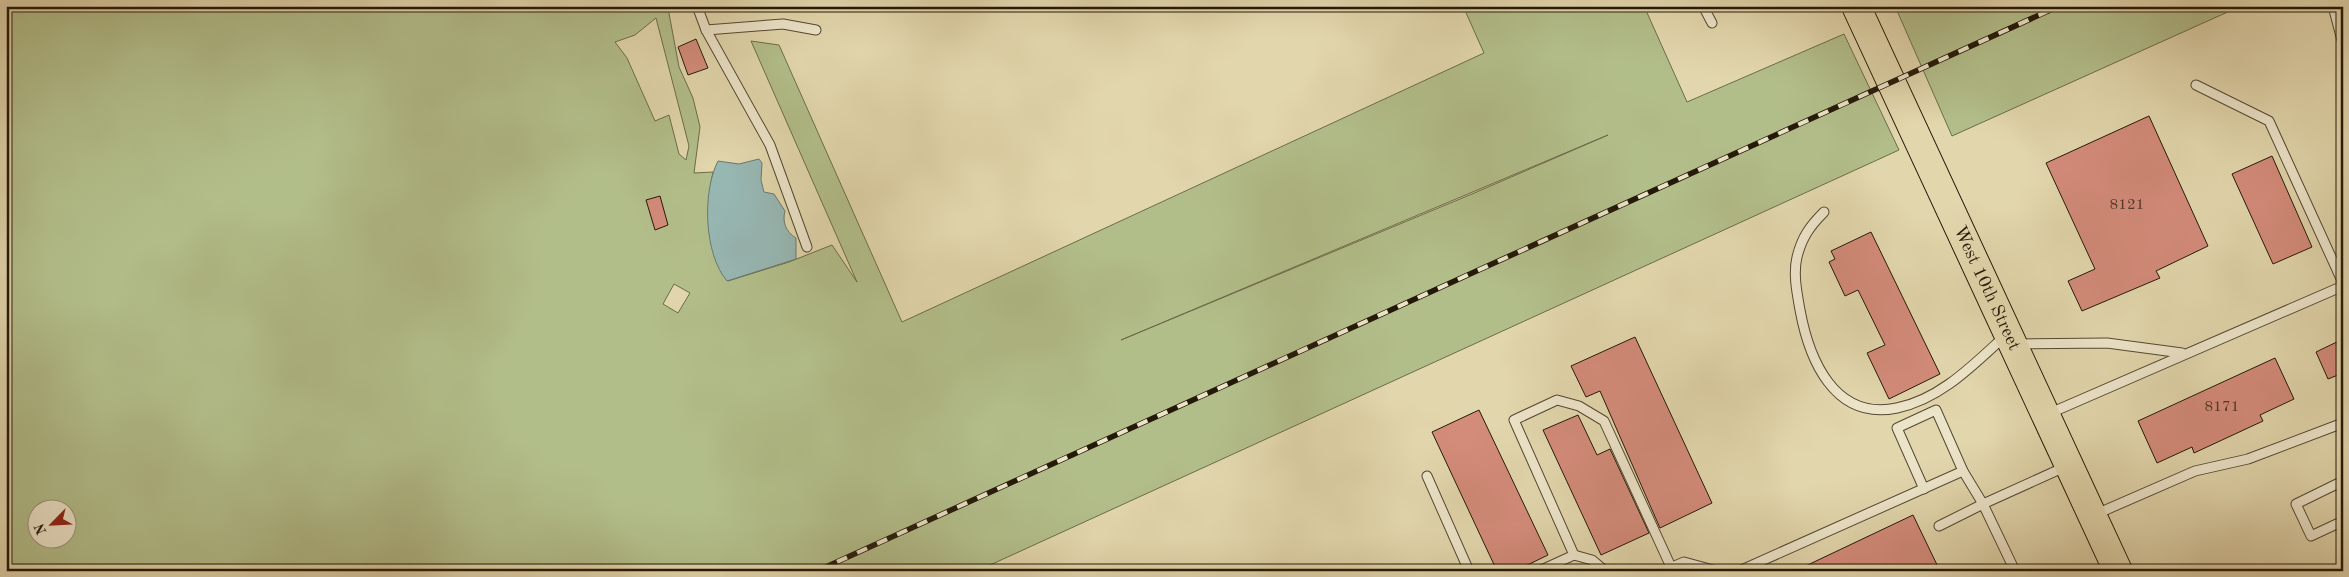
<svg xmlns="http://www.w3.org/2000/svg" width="2349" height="577" viewBox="0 0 2349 577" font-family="'Old Standard TT',serif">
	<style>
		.green { fill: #b2be8a; stroke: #6b6c4a; fill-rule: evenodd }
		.water { fill: #97b7b3; stroke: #69786f }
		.building { fill: #d38b7a; stroke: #241909 }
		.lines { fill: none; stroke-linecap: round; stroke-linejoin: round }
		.lane-casing { stroke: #544832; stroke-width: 11 }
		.primary-casing { stroke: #241909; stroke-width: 30 }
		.lane { stroke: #ece4c9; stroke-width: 9 }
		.primary { stroke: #e2d6ac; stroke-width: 28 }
		.rail-casing { stroke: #241909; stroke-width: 5.5 }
		.rail { stroke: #ece4c9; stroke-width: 4; stroke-dasharray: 11; stroke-linecap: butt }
		.labels { text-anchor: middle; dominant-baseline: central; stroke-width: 4; stroke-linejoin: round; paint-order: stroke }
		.number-label { font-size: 15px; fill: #503625 }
		.street-label { font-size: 18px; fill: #241909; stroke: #ece4c9 }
	</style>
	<rect width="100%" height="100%" fill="#e2d6ac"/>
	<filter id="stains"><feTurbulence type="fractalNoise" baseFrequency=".004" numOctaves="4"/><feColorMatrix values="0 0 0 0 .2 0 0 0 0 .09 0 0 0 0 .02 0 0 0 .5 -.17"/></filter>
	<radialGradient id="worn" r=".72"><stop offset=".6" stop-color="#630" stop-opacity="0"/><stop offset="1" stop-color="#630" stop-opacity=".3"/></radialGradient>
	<g class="green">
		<path d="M6,6H737L713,10L668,8L679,67L693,98L700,127L694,173L713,172C704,212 717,242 728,281L789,262L832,245L857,282L751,41L779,45L902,322L1484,53L1463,6H1644L1687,102L1844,34L1899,150L977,571H6ZM656,18L689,146L686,160L679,154L669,115L655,121L627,58L615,42L635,35ZM1608,135L1472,194L1121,340ZM674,284L690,293L678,313L663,304ZM38,510H68V540H38Z"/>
		<polygon points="1895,6 2241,6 1952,136"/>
	</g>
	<path class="water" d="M759,159L762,163L761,180L764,192L774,194L785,211C782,222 786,232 796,238V259L727,281C704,254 702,192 718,161L739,164Z"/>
	<g class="building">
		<polygon points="696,39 708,68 688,75 678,47"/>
		<polygon points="2149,116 2208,246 2156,271 2160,278 2082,311 2068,281 2095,269 2046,163"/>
		<polygon points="2272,156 2312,247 2273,264 2232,174"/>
		<polygon points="660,196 668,225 655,230 646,200"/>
		<polygon points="1871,232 1940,374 1889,399 1867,353 1885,345 1858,290 1845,296 1829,262 1835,259 1831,251"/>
		<polygon points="1635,337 1712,503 1660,528 1600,391 1586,397 1571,366"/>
		<polygon points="2343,339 2343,373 2328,379 2316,352"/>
		<polygon points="2275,358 2294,399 2260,415 2263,421 2194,453 2192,447 2157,463 2138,421"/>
		<polygon points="1479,410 1548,555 1515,571 1497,571 1432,432"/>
		<polygon points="1578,415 1597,455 1610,449 1649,533 1601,555 1543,430"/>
		<polygon points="1913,515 1940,571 1795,571"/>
	</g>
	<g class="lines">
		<defs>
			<g id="lane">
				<polyline points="697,6 706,30 770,145 807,247"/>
				<polyline points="1703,6 1712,23"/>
				<polyline points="2333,6 2343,44"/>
				<polyline points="706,30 783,24 816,30"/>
				<polyline points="2196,85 2269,121 2343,283"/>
				<path d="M1824,212C1810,226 1802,237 1797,257C1793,274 1797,293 1800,310C1809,359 1834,421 1897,408C1941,399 1974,364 2006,335"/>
				<polyline points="2016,344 2107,343 2182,353"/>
				<polyline points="2048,414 2343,286"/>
				<polyline points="1427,476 1469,571"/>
				<polyline points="2343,481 2296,504 2311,536 2343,521"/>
				<polyline points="1924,489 1897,428 1936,410 1963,471"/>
				<polyline points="2094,515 2195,471 2248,459 2343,423"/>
				<polyline points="1939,526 1983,504 2015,571"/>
				<polyline points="1574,555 1592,560 1605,571"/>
				<polyline points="1539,571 1574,555 1514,420 1557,400 1579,406 1604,421 1671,567"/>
				<polyline points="1663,571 1684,562 1717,571"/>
				<polyline points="1739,571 1963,471 1983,504 2067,466"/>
			</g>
			<g id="primary">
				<path id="s1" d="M1856,6L2118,571"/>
			</g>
		</defs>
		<use href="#lane" class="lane-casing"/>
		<use href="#primary" class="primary-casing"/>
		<use href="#lane" class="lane"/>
		<use href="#primary" class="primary"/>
		<defs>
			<polyline id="rail" points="817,571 2059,6"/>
		</defs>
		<use href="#rail" class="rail-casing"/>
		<use href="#rail" class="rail"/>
	</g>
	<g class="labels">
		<g class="number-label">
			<text x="2127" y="205">8121</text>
			<text x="2222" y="407">8171</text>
		</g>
		<g class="street-label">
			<text stroke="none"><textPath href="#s1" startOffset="311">West 10th Street</textPath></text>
		</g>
	</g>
	<rect width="2349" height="577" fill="none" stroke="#e2d6ac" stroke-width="25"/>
	<rect x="8" y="8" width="2334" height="562" fill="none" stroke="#241909" stroke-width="2.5"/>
	<rect x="12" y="12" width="2324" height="552" fill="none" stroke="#241909"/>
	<g transform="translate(52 524) rotate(246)"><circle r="24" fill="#ece4c9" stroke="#9c937c"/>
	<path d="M0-4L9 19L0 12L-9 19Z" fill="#8f2418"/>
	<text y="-8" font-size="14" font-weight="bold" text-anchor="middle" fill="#241909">N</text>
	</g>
	<rect width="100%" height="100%" filter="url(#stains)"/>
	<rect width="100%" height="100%" fill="url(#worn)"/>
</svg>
